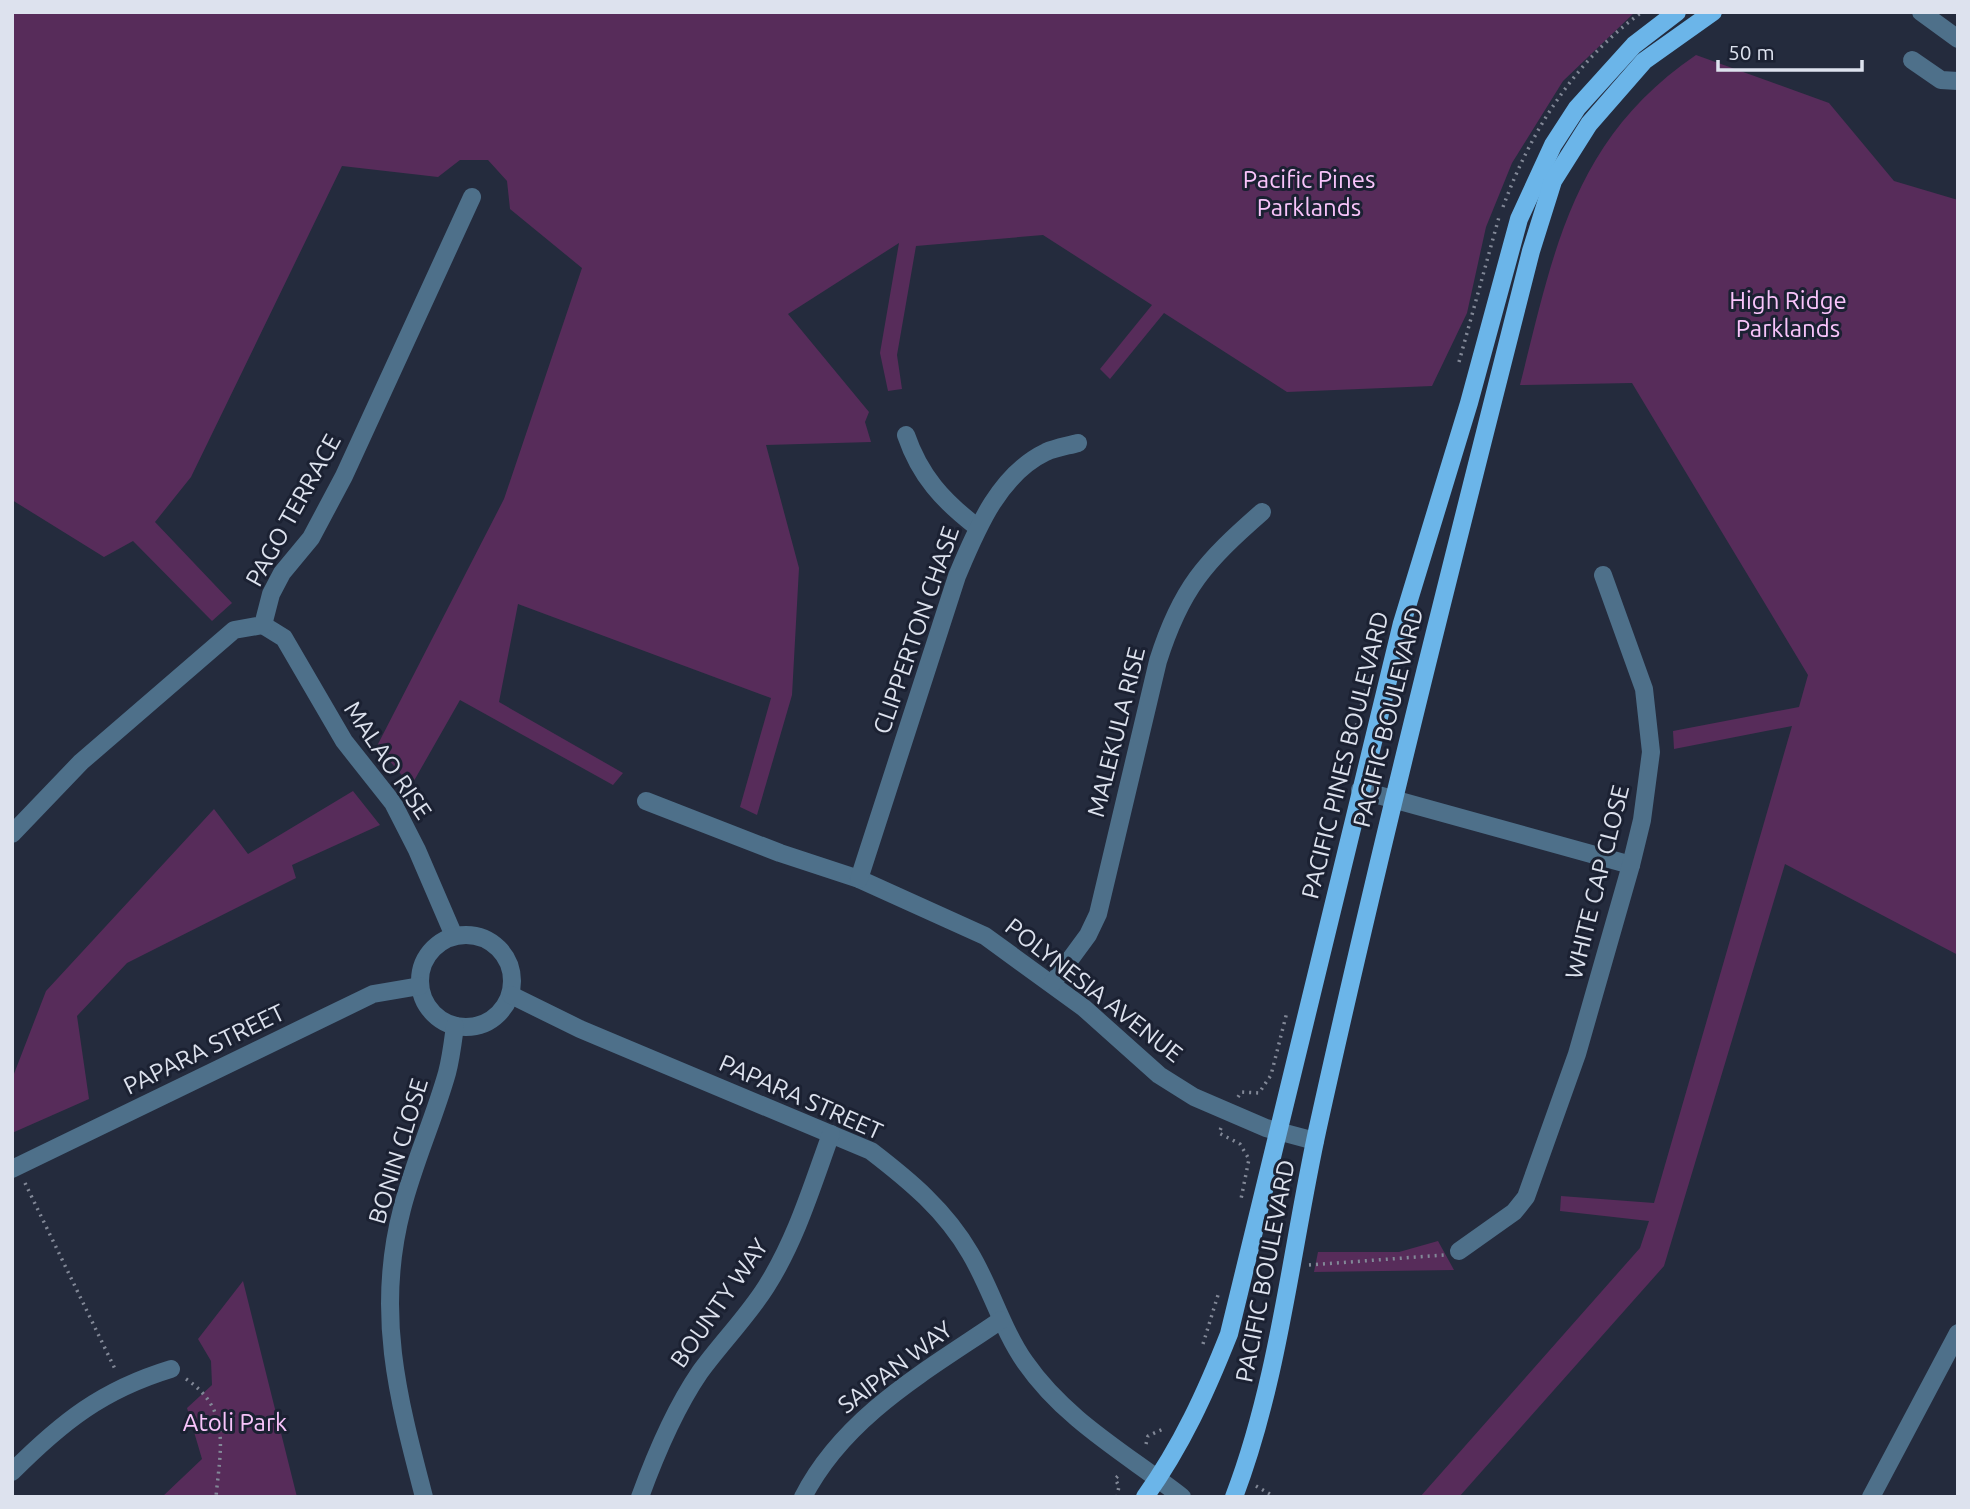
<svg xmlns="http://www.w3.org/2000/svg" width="1970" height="1509" viewBox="0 0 1970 1509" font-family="Ubuntu,sans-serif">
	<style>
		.green { fill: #572c5a }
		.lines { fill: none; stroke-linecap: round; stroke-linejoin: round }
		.path { stroke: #828897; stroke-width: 3.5; stroke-dasharray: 2 5; stroke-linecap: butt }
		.minor { stroke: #4e708a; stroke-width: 18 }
		.major { stroke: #6bb5e9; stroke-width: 18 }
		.labels { text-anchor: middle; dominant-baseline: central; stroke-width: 6; stroke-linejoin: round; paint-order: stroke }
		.park-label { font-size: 24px; fill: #f9c4fb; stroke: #1b2132 }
		.street-label { font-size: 24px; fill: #dde2ee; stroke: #1b2132 }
	</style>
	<rect width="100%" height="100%" fill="#242b3d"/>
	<g class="green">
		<polygon points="12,12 1635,12 1563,81 1512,163 1486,227 1467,313 1432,386 1287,392 1164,313 1110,379 1100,369 1152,305 1043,235 916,246 897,355 902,389 888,391 880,353 899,243 788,314 869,412 865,422 871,442 766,445 799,568 792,695 757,815 740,807 771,698 518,604 499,702 623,773 613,785 460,700 411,786 377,746 504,499 582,268 510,209 507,181 488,160 460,160 438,177 342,166 191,477 155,522 232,603 212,621 133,541 104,557 12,500"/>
		<path d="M1696,55L1829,103L1894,181L1958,200V955L1785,864L1664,1266L1459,1497H1420L1640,1248L1649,1221L1560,1211L1561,1196L1654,1203L1792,726L1674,749L1673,731L1799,707L1808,675L1632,383L1520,385C1554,250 1573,139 1696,55Z"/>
		<polygon points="353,791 380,825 292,865 296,878 127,963 77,1016 89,1099 12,1133 12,1079 46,991 214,809 248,854"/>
		<polygon points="1438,1241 1454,1270 1314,1272 1318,1252 1399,1252"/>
		<polygon points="243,1281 297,1497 162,1497 202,1459 187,1408 212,1385 211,1361 198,1339"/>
	</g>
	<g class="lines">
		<g class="path">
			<path d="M1503,207C1531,130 1575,61 1642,12"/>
			<polyline points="1459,362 1499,217"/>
			<polyline points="1351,746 1370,672"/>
			<polyline points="1238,1097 1241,1092 1259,1093 1271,1075 1287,1012"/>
			<polyline points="1221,1128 1219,1133 1240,1144 1249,1159 1241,1199"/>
			<polyline points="25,1183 116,1371"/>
			<polyline points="1309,1265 1444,1255"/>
			<polyline points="1203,1344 1218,1295"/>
			<path d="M186,1379C232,1410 220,1450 216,1497"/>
			<polyline points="1146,1444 1148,1436 1165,1428"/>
			<polyline points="1256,1486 1275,1497"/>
			<polyline points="1117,1497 1119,1486 1115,1479 1120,1474"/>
		</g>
		<g class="minor">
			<polyline points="1921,12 1958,39"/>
			<polyline points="1912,60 1941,80 1958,81"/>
			<path d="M906,435C920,476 943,501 977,527"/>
			<polyline points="263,625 284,638 344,741 393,803 417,850 454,936"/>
			<polyline points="1360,790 1631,865"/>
			<polyline points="646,801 780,853 859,879 985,936 1084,1008 1159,1075 1194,1097 1266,1128 1315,1141"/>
			<polyline points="12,834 81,762 234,630 263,625 271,594 282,573 311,538 344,476 472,197"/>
			<path d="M859,879L957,576C976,531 998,475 1046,452C1055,448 1067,446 1078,443"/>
			<circle cx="466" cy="981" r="46"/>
			<path d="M1052,984L1088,935L1098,914L1158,661C1181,588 1205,562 1262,512"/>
			<path d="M511,995L580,1029L871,1151C910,1181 945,1210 970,1253C991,1288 1002,1329 1025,1362C1066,1421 1127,1454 1182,1497"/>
			<polyline points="12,1169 373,994 420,986"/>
			<polyline points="1459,1251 1514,1212 1526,1197 1577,1054 1631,865 1642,820 1651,752 1644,689 1603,575"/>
			<path d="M12,1472C62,1422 102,1390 171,1369"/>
			<path d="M424,1497C398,1398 375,1312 402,1209C414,1162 434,1119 447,1073C451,1058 453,1041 455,1026"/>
			<path d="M640,1497C656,1453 674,1410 700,1372C721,1343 747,1317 766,1287C796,1240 812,1186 831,1134"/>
			<path d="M803,1497C845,1415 928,1370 1001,1320"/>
			<polyline points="1871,1497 1958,1333"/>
		</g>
		<g class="major">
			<path d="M1145,1497C1182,1445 1206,1392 1229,1334L1402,623L1469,403L1519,219L1553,145L1577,108L1634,45L1677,12"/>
			<path d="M1234,1497C1279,1379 1291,1250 1318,1127C1383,833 1457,542 1531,251L1553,181L1589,124L1644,61L1713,12"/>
		</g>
	</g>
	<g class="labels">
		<g class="park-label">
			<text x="1309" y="179">Pacific Pines<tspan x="1309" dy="28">Parklands</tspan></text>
			<text x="1788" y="300">High Ridge<tspan x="1788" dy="28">Parklands</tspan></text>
			<text x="235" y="1422">Atoli Park</text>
		</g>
		<g class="street-label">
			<text transform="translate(293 510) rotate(-61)">PAGO TERRACE</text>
			<text transform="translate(916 630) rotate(-71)">CLIPPERTON CHASE</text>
			<text transform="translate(1388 717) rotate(-76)">PACIFIC BOULEVARD</text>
			<text transform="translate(1116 732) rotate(-76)">MALEKULA RISE</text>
			<text transform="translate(1345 755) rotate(-76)">PACIFIC PINES BOULEVARD</text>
			<text transform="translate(388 760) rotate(56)">MALAO RISE</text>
			<text transform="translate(1597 882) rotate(-76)">WHITE CAP CLOSE</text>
			<text transform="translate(1094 990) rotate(38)">POLYNESIA AVENUE</text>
			<text transform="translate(204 1049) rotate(-26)">PAPARA STREET</text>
			<text transform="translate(801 1097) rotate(24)">PAPARA STREET</text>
			<text transform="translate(398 1151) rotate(-73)">BONIN CLOSE</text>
			<text transform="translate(1265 1271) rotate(-79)">PACIFIC BOULEVARD</text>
			<text transform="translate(719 1303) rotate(-55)">BOUNTY WAY</text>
			<text transform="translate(895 1367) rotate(-37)">SAIPAN WAY</text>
		</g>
	</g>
	<rect width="1970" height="1509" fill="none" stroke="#dde2ee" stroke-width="28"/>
	<path d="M1718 60v10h144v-10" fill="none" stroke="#dde2ee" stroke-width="3.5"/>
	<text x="1728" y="60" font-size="21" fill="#dde2ee" stroke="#1b2132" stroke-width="5" paint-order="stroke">50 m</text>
</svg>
